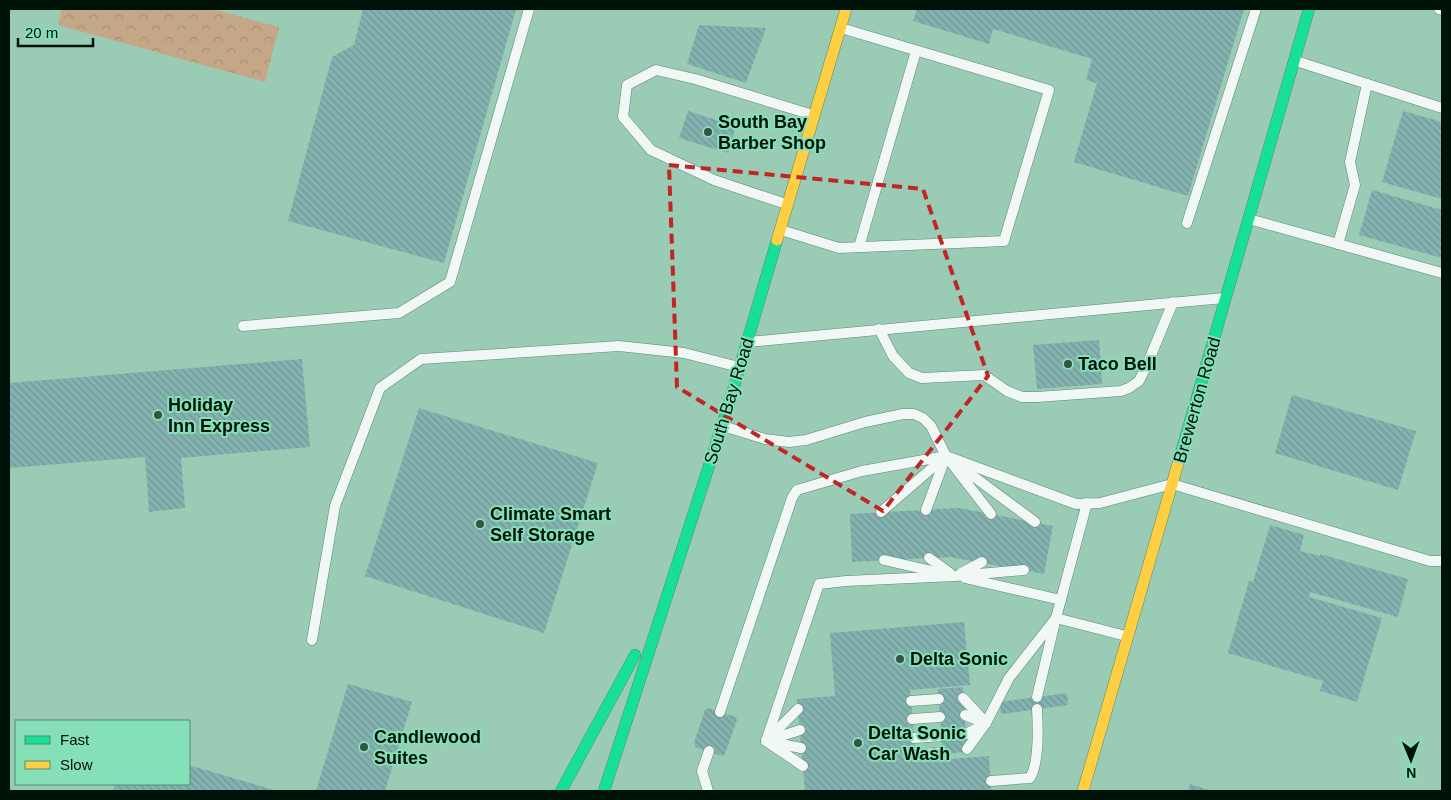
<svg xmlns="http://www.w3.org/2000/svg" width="1451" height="800" viewBox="0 0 1451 800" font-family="Helvetica,sans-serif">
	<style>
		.park { fill: url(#park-crowns) }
		.building { fill: url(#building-back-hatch) }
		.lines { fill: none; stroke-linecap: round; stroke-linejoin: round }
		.lane-casing { stroke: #5c8877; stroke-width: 11 }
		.fast-casing { stroke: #5c8877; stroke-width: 12 }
		.slow-casing { stroke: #5c8877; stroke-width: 12 }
		.lane { stroke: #f0f7f4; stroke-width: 10 }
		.fast { stroke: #16e098; stroke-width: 11 }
		.slow { stroke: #ffcf43; stroke-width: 11 }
		.marked { fill: none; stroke: #c12625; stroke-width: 4; stroke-dasharray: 10 6; stroke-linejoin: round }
		.poi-dot { fill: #365345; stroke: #85dfb7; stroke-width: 2 }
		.labels { text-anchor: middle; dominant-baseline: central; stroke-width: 4; stroke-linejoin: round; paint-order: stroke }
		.poi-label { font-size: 18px; font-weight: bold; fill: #001308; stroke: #85dfb7; text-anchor: start }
		.street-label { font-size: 18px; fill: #001308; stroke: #85dfb7 }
	</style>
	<defs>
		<pattern id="park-crowns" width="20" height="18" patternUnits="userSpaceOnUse" patternTransform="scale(1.25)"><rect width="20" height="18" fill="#c4a787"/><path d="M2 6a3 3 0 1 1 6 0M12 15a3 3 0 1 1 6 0" fill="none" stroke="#a78f73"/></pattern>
		<pattern id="building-back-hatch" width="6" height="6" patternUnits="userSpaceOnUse" patternTransform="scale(1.25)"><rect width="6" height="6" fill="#84b2b0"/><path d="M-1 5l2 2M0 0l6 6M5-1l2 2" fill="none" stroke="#709896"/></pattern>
	</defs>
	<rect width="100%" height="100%" fill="#99cbb5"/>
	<polygon class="park" points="62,9 212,9 279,27 265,82 58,25"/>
	<g class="building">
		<polygon points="363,9 516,9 444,263 288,221 332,57 354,45"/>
		<polygon points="917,9 1244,9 1188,196 1074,162 1097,83 1086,80 1092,59 993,29 989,44 913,21"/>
		<polygon points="699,25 766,28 746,83 687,64"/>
		<polygon points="688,111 736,126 728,153 679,138"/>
		<polygon points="1403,111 1442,122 1442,199 1382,182"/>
		<polygon points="1372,190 1442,210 1442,258 1359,235"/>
		<polygon points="1099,340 1102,384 1037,389 1033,345"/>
		<polygon points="302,359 310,447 181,458 185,508 149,512 145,457 9,468 9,383"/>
		<polygon points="1292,395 1416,431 1398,490 1275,453"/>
		<polygon points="419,408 598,463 544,633 365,576"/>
		<polygon points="959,508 1053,526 1044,574 950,557 852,562 850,514"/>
		<polygon points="1270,525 1304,535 1300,551 1320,556 1320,554 1408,579 1398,617 1310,592 1309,597 1382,618 1357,702 1320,691 1323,681 1228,653 1249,581 1253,582"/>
		<polygon points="964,622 970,685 910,690 916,762 989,756 991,791 805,791 797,699 835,696 830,633"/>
		<polygon points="348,684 412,702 385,791 316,791"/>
		<polygon points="963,687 967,752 943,754 938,689"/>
		<polygon points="1067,693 1068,705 1001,714 1000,702"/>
		<polygon points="708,708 736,717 737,720 725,754 722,756 695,747 694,743 705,710"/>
		<polygon points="189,765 277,791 113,791 115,784 189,784"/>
		<polygon points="1190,784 1212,791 1188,791"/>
	</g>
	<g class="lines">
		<defs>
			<g id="lane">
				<polyline points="1439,9 1442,10"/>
				<polyline points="1296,61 1442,108"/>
				<polyline points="786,204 714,180 651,150 623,117 627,85 656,70 695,79 813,115"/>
				<polyline points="1249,219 1442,273"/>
				<polyline points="1187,223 1256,9"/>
				<polyline points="781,230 839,248 1004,241 1049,90 841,28"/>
				<polyline points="1338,244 1355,185 1350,162 1367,84"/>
				<polyline points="859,247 916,51"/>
				<polyline points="243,326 399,313 450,282 529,9"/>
				<polyline points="879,329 893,356 909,373 922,378 984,375 1007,391 1022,397 1037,397 1121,391 1129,388 1139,381 1147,365 1173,302"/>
				<polyline points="748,342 1224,298"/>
				<polyline points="723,426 765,439 789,442 806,440 865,422 903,414 914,414 923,418 931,426 946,456 1035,522"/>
				<polyline points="1087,503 1056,618 1126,636"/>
				<polyline points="926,510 946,456 991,514"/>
				<polyline points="881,512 946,456"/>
				<polyline points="929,558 950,573"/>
				<polyline points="884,560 941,573"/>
				<polyline points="961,573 982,562"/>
				<polyline points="965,578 1061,600"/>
				<polyline points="312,640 335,506 380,388 421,359 619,346 684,353 739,367"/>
				<polyline points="1037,697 1055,622"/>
				<polyline points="963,698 986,723"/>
				<polyline points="911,701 939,699"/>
				<polyline points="720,712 792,498 797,490 862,471 946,456 1076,504 1100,503 1172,484 1430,561 1442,561"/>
				<polyline points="965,715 985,723"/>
				<polyline points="912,719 940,717"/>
				<polyline points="966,734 983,725"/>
				<polyline points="914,738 942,736"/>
				<polyline points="769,740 800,730"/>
				<polyline points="766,741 819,584 846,581 955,576 1024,570"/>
				<polyline points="766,741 798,709"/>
				<polyline points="766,741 803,766"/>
				<polyline points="771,742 801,748"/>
				<polyline points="967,749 986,723 1009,678 1056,618"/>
				<polyline points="915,755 943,752"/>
				<path d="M991,781L1030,778C1039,763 1038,726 1037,709"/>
				<polyline points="708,791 702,771 709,751"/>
			</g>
			<g id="fast">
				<polyline points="1179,460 1309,9"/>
				<polyline points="561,791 635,655"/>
				<polyline points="604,791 728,407 777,240"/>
			</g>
			<g id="slow">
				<polyline points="777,240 846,9"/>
				<polyline points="1083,791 1179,460"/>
			</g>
		</defs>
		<use href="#lane" class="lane-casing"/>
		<use href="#fast" class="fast-casing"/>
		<use href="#slow" class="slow-casing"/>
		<use href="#lane" class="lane"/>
		<use href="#fast" class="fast"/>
		<use href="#slow" class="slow"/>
	</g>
	<path class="marked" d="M669,165L923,189L988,376L883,511L677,387Z"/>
	<g class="poi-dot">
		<circle cx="708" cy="132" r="5"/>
		<circle cx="1068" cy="364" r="5"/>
		<circle cx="158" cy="415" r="5"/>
		<circle cx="480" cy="524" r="5"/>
		<circle cx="900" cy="659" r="5"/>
		<circle cx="858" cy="743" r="5"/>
		<circle cx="364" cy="747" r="5"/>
	</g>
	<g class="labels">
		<g class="poi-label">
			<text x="718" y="122">South Bay<tspan x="718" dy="21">Barber Shop</tspan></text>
			<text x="1078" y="364">Taco Bell</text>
			<text x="168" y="405">Holiday<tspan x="168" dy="21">Inn Express</tspan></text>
			<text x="490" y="514">Climate Smart<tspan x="490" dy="21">Self Storage</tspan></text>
			<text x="910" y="659">Delta Sonic</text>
			<text x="868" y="733">Delta Sonic<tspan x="868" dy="21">Car Wash</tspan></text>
			<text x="374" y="737">Candlewood<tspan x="374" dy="21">Suites</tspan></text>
		</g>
		<g class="street-label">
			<text transform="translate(1197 400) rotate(-74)">Brewerton Road</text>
			<text transform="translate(729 401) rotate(-73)">South Bay Road</text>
		</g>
	</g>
	<rect width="1451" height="800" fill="none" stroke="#001308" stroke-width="20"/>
	<rect x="15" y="720" width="175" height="65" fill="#85dfb7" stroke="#508d71"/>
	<rect x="25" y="736" width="25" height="8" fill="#16e098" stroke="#508d71"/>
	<text x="60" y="745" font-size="15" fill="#001308">Fast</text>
	<rect x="25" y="761" width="25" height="8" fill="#ffcf43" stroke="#508d71"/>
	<text x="60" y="770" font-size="15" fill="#001308">Slow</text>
	<g transform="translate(1411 760) rotate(179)" stroke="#85dfb7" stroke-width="4" paint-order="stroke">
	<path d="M0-4L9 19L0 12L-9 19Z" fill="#001308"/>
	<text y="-8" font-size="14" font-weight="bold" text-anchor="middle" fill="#001308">N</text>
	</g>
	<path d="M18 38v8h75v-8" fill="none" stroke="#001308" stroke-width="2.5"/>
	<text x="25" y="38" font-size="15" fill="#001308" stroke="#85dfb7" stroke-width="4" paint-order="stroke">20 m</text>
</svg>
